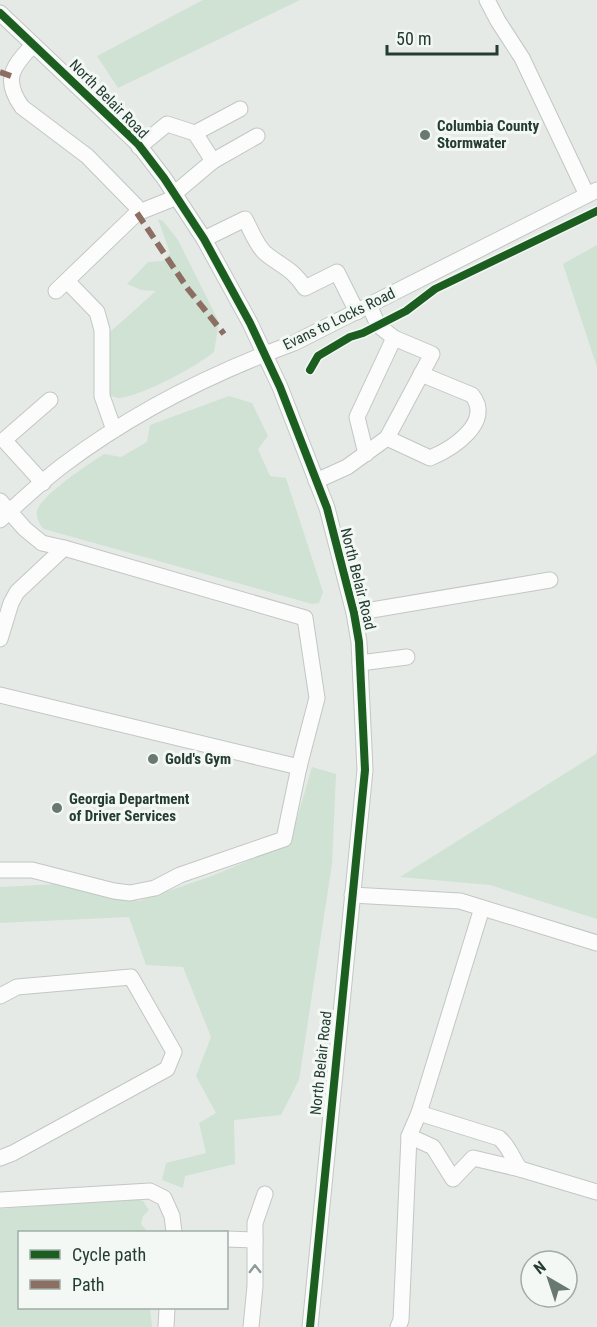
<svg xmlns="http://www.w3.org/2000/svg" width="597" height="1327" viewBox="0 0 597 1327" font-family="'Roboto Condensed',sans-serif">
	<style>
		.green { fill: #cfe2d3 }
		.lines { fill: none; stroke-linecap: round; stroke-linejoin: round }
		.minor-casing { stroke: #c2c7c4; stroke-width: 17 }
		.minor { stroke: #fbfcfb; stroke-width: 15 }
		.quiet { stroke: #8d6e63; stroke-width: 6; stroke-dasharray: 12 6; stroke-linecap: butt }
		.cycleway-casing { stroke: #f3f8f5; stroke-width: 11 }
		.cycleway { stroke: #1b5e20; stroke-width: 8 }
		.oneway { stroke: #909c97 }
		.poi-dot { fill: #687972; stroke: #f3f8f5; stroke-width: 2 }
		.labels { text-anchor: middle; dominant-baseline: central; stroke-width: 6; stroke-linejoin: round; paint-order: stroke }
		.street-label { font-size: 15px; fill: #243c33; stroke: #f3f8f5 }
		.poi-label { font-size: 15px; font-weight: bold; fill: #243c33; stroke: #f3f8f5; text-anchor: start }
	</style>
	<rect width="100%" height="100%" fill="#e5eae7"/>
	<g class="green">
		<polygon points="203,0 300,0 118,88 97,56"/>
		<path d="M158,219L163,221L178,240L219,322L214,352C197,366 140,397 119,398C117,398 112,396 110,395V332L156,291L141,290L127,284L148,262L163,261L170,253Z"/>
		<polygon points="597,245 597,367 563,264"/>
		<path d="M229,396L252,403L268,436L258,449L270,476L286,478L323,592L319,603L312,604L44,529C39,524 36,518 37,511C41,495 89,464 104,454L121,457L147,442L150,425Z"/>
		<polygon points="597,750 597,919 490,885 400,877 596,754"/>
		<polygon points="312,767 336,774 332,864 299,1080 281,1115 234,1120 235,1164 185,1176 183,1188 162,1180 166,1163 206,1153 199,1123 216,1113 196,1076 211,1037 183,967 146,965 129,917 0,923 0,887 57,884 139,901 212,876 290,843"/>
		<polygon points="135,1198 143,1201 149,1210 143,1216 141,1224 148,1232 20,1232 20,1308 150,1308 152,1327 0,1327 0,1209"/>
	</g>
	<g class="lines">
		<defs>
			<g id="minor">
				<polyline points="487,0 498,21 522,58 587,195"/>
				<polyline points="0,13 138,144 164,178 204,239 250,323 280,387 327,508 354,613 359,642 365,770 310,1327"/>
				<path d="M33,45C13,66 2,79 22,107L87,156L136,206L137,213L56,291"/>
				<polyline points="195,133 240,109"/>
				<polyline points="139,147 167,124 195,133 213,161 175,193"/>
				<polyline points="213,161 257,136"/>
				<polyline points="137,213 177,197"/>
				<path d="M204,239L245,219C251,230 256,245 265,253C282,267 292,268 305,288L337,272L357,312"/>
				<polyline points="67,281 97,312 102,330 102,396 114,430"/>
				<polyline points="369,305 378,325 394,338"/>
				<path d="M387,438L430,458C452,449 494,422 472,395L421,374"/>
				<polyline points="316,481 347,467 387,438 432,354 394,338 357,417 366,454"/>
				<polyline points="43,483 4,440 50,400"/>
				<polyline points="0,501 25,529 42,543 64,548"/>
				<path d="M0,520C20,502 41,482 62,466C132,413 212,373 294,343L597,190"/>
				<polyline points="354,613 550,580"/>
				<polyline points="0,639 11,603 17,592 64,548 305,618 317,698 299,767 0,695"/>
				<polyline points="360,663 407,657"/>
				<polyline points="0,870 32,870 114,891 130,893 155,888 180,875 284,839 299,767"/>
				<polyline points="352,895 460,901 597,943"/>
				<polyline points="0,996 17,987 131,977 174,1052 167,1069 13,1153 0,1158"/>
				<path d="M419,1113L499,1138C509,1146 512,1158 520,1169"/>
				<polyline points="409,1136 433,1147 453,1179 473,1158 520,1169 597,1192"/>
				<polyline points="0,1200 150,1191 164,1198 172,1216 174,1232"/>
				<polyline points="226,1239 255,1240"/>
				<polyline points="166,1327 167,1308"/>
				<polyline points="251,1327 255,1286 255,1223 265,1194"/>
				<polyline points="398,1327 401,1320 409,1136 419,1113 482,908"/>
			</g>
		</defs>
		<use href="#minor" class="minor-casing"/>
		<use href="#minor" class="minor"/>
		<g class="quiet">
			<polyline points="0,72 11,76"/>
			<polyline points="137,213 188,289 224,334"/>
		</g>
		<defs>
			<g id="cycleway">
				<polyline points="0,13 138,144 164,178 204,239 250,323 280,387 327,508 354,613 359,642 365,770 310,1327"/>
				<polyline points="310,370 318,356 350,337 363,333 406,311 435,289 597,211"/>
			</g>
		</defs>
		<use href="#cycleway" class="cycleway-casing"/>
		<use href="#cycleway" class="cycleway"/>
	</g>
	<defs><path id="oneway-chevron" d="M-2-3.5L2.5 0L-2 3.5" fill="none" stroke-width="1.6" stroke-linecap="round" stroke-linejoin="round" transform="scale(1.5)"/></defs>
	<use class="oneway" href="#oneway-chevron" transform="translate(255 1269) rotate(-91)"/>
	<g class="poi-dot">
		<circle cx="425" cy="135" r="6"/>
		<circle cx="153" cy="759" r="6"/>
		<circle cx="57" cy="808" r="6"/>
	</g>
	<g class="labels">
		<g class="street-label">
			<text transform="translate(109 99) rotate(45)">North Belair Road</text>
			<text transform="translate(339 319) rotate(-26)">Evans to Locks Road</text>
			<text transform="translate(358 579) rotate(76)">North Belair Road</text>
			<text transform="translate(321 1063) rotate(-84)">North Belair Road</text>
		</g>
		<g class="poi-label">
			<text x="437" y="126">Columbia County<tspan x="437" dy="17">Stormwater</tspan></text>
			<text x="165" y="759">Gold's Gym</text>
			<text x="69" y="799">Georgia Department<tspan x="69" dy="17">of Driver Services</tspan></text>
		</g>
	</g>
	<rect x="18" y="1231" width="210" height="78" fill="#f3f8f5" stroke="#a0ada7" stroke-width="1.5"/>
	<rect x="30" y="1250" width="30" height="9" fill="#1b5e20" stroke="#a0ada7" stroke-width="1.5"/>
	<text x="72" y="1261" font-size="18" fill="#243c33">Cycle path</text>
	<rect x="30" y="1280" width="30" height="9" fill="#8d6e63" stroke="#a0ada7" stroke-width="1.5"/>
	<text x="72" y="1291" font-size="18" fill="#243c33">Path</text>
	<g transform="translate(549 1279) rotate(321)"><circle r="28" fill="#f3f8f5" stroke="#a0ada7" stroke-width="1.5"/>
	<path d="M0-4.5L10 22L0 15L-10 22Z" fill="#687972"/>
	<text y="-9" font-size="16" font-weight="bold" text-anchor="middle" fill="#243c33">N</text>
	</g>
	<path d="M387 45v9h110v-9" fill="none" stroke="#243c33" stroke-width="3"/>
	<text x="396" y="45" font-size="18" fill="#243c33" stroke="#f3f8f5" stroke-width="4.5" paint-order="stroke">50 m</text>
</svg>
